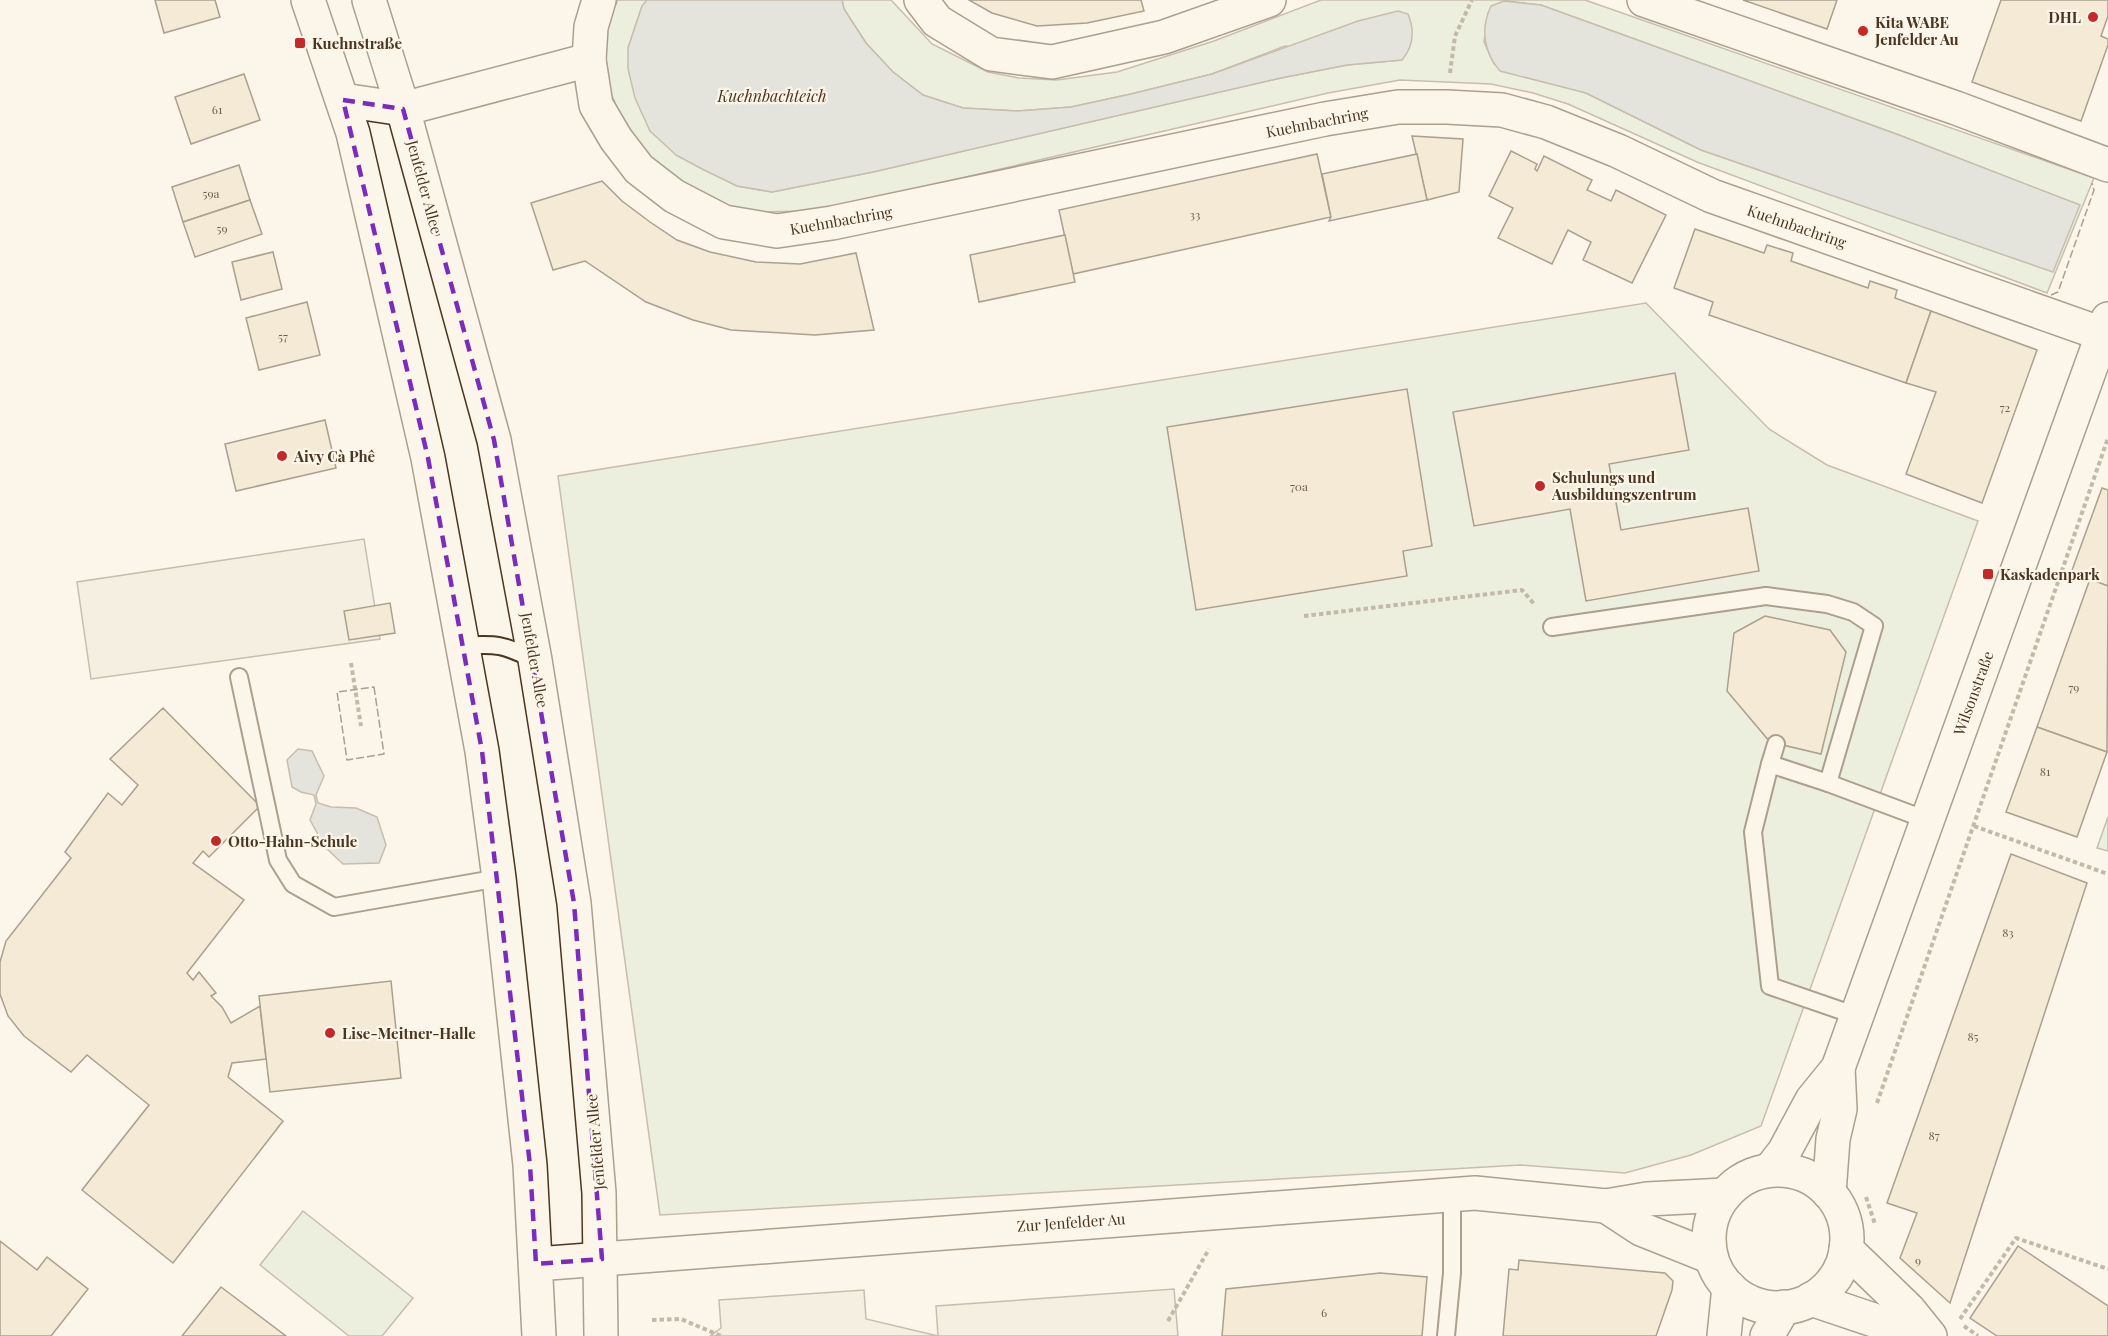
<svg xmlns="http://www.w3.org/2000/svg" width="2108" height="1336" viewBox="0 0 2108 1336" font-family="'Playfair Display',serif">
	<style>
		.green { fill: #dce7d0; stroke: #887966; stroke-width: 1.5; fill-rule: evenodd }
		.parking { fill: #ede7d9; stroke: #887966; stroke-width: 1.5 }
		.water { fill: #c9cecd; stroke: #887966; stroke-width: 1.5 }
		.building { fill: #ecdcbc; stroke: #4a3520; stroke-width: 1.5 }
		.lines { fill: none; stroke-linecap: round; stroke-linejoin: round }
		.lane-casing { stroke: #4a3520; stroke-width: 20 }
		.street-casing { stroke: #4a3520; stroke-width: 36 }
		.secondary-casing { stroke: #4a3520; stroke-width: 36 }
		.path { stroke: #7f6f5c; stroke-width: 4; stroke-dasharray: 4.5 3; stroke-linecap: butt }
		.lane { stroke: #fbf6e9; stroke-width: 16 }
		.street { stroke: #fbf6e9; stroke-width: 33 }
		.secondary { stroke: #fbf6e9; stroke-width: 33 }
		.fence { stroke: #4a3520; stroke-width: 1.5; stroke-dasharray: 8 3; stroke-linecap: butt }
		.marked { fill: none; stroke: #7b2cbf; stroke-width: 4.5; stroke-dasharray: 12 8; stroke-linejoin: round }
		.poi-dot { fill: #c62828; stroke: #fbf6e9; stroke-width: 2 }
		.labels { text-anchor: middle; dominant-baseline: central; stroke-width: 4.5; stroke-linejoin: round; paint-order: stroke }
		.number-label { font-size: 12px; fill: #725f47 }
		.poi-label { font-size: 15px; font-weight: bold; fill: #4a3520; stroke: #fbf6e9; text-anchor: start }
		.street-label { font-size: 15px; fill: #4a3520; stroke: #fbf6e9 }
		.water-label { font-size: 16px; font-style: italic; fill: #4a3520; stroke: #fbf6e9 }
	</style>
	<rect width="100%" height="100%" fill="#fbf6e9"/>
	<g class="green">
		<path d="M618,0H647L642,6L628,48L676,155L737,186L772,192L873,172L1281,78L1347,65L1402,60L1285,46L1212,74L1131,94L1071,107L1018,111L963,108L923,95L893,72L866,43L844,9L842,0H891L932,44L988,72L1019,78L1057,80L1117,72L1214,41L1321,0H1585L2094,178L2047,293L1697,162L1568,104L1533,93L1491,84L1400,80L1328,93L841,206L801,211L763,212L719,204L681,182L651,159L628,133L603,75L607,22ZM1504,1L1541,5L1899,135L2079,205L2052,271L1701,150L1586,93L1494,64L1484,42L1488,13Z"/>
		<polygon points="1646,303 1769,429 1827,465 1978,521 1761,1126 1691,1155 1625,1173 1520,1165 660,1215 558,476"/>
		<polygon points="2108,817 2108,851 2097,848"/>
		<polygon points="303,1211 413,1298 382,1336 349,1336 260,1265"/>
	</g>
	<g class="parking">
		<polygon points="364,539 380,639 91,679 77,582"/>
		<polygon points="1174,1289 1178,1336 710,1336 721,1328 719,1300 864,1290 866,1319 938,1336 936,1306"/>
	</g>
	<g class="water">
		<path d="M647,0H842L844,9L866,43L893,72L923,95L963,108L1018,111L1071,107L1131,94L1212,74L1358,21L1398,11L1408,14C1415,31 1413,47 1402,60L1347,65L1281,78L873,172L772,192L737,186L702,169L676,155L650,131L635,98L628,69V48L642,6Z"/>
		<path d="M1504,1L1541,5L1899,135L2080,205L2053,272L1701,150L1586,93L1500,71C1484,53 1480,29 1491,6Z"/>
		<polygon points="298,749 312,751 324,776 316,795 318,803 331,807 356,808 377,817 386,845 379,863 343,864 325,847 310,820 316,804 314,795 301,792 292,787 287,760"/>
	</g>
	<g class="building">
		<polygon points="155,0 215,0 220,17 164,33"/>
		<polygon points="969,0 1141,0 1144,11 1087,23 1037,26 992,13"/>
		<polygon points="1743,0 1837,0 1827,29"/>
		<polygon points="2001,0 2108,0 2108,16 2101,36 2108,39 2108,45 2081,121 1972,82"/>
		<polygon points="244,74 260,120 191,144 175,97"/>
		<polygon points="1412,136 1463,139 1459,192 1427,200"/>
		<polygon points="1511,151 1537,164 1535,169 1537,171 1544,156 1592,180 1587,190 1611,201 1616,190 1666,215 1632,283 1583,260 1591,242 1568,230 1552,264 1498,238 1513,208 1489,196"/>
		<polygon points="1317,154 1331,217 1073,274 1059,210"/>
		<polygon points="1417,154 1427,200 1329,221 1331,217 1322,174"/>
		<polygon points="239,165 250,200 183,222 172,187"/>
		<polygon points="602,181 622,201 650,222 677,240 710,252 756,262 800,264 856,253 874,330 815,335 731,330 693,320 646,302 585,261 553,270 531,203"/>
		<polygon points="250,200 262,234 195,257 183,222"/>
		<polygon points="1695,229 1764,253 1767,245 1793,253 1791,261 1868,288 1870,281 1897,290 1895,298 1931,311 1906,383 1709,315 1713,302 1674,288"/>
		<polygon points="1065,235 1075,282 979,302 970,255"/>
		<polygon points="273,252 282,289 241,300 232,262"/>
		<polygon points="307,302 320,355 259,370 246,318"/>
		<polygon points="1931,311 2037,350 1982,503 1906,474 1936,392 1906,383"/>
		<polygon points="1675,373 1689,450 1609,464 1621,530 1748,508 1759,571 1586,601 1570,509 1474,526 1453,412"/>
		<polygon points="1407,389 1432,546 1403,551 1407,576 1196,610 1167,427"/>
		<polygon points="325,420 336,468 236,491 225,444"/>
		<polygon points="2102,488 2108,490 2108,586 2071,573"/>
		<polygon points="2090,579 2108,586 2107,752 2037,727"/>
		<polygon points="390,603 395,633 349,640 344,611"/>
		<polygon points="1765,616 1830,630 1846,652 1821,754 1770,742 1727,691 1734,633"/>
		<polygon points="163,708 260,806 209,857 203,851 193,863 244,900 187,973 193,980 199,972 216,993 211,996 222,1007 231,1023 260,1006 266,1059 232,1063 228,1077 283,1121 173,1263 82,1190 149,1105 87,1055 71,1072 24,1036 8,1016 0,994 0,962 6,941 71,858 65,852 108,793 122,805 138,785 110,759"/>
		<polygon points="2037,727 2107,752 2077,837 2006,812"/>
		<polygon points="2011,854 2087,883 1950,1303 1900,1258 1917,1213 1887,1203"/>
		<polygon points="391,981 401,1078 270,1092 259,996"/>
		<polygon points="0,1241 37,1270 47,1257 88,1289 51,1336 0,1336"/>
		<polygon points="2018,1246 2108,1306 2108,1336 1997,1336 1970,1318"/>
		<polygon points="1519,1260 1665,1273 1673,1281 1672,1290 1656,1336 1503,1336 1509,1269 1518,1270"/>
		<polygon points="1380,1273 1427,1277 1422,1336 1222,1336 1226,1289"/>
		<polygon points="221,1287 286,1336 182,1336"/>
	</g>
	<g class="lines">
		<defs>
			<g id="lane">
				<polyline points="1552,627 1766,596 1827,604 1853,612 1874,626 1828,783 1927,820"/>
				<path d="M463,646C496,643 505,645 535,660"/>
				<polyline points="239,677 278,860 293,884 334,907 499,878"/>
				<polyline points="1776,744 1770,764 1828,783"/>
				<polyline points="1770,764 1753,832 1770,986 1857,1016"/>
				<polyline points="1446,1336 1452,1273 1452,1194"/>
			</g>
			<g id="street">
				<polyline points="599,0 591,27 589,60 596,105 616,139 639,169 674,196 724,222 777,231 832,223 1325,119 1398,107 1447,107 1502,110 1546,122 1618,151 1712,196 2108,336"/>
				<polyline points="921,0 937,21 991,54 1052,62 1164,37 1269,0"/>
				<polyline points="1644,0 1956,108 2108,165"/>
				<polyline points="403,109 589,60"/>
				<polyline points="1770,1170 1784,1152 1812,1100 1838,1068 2108,319"/>
				<circle cx="1778" cy="1239" r="69"/>
				<polyline points="1829,1193 1833,1139 1840,1109 1838,1068"/>
				<polyline points="1606,1206 1641,1229 1711,1257"/>
				<polyline points="1846,1249 1909,1310 1930,1336"/>
				<polyline points="536,1264 1475,1193 1606,1206 1647,1199 1725,1195"/>
				<polyline points="1811,1299 1921,1336"/>
				<polyline points="1724,1336 1729,1287"/>
				<polyline points="1767,1336 1784,1307"/>
			</g>
			<g id="secondary">
				<polyline points="308,0 353,133 428,458 482,751 499,878 530,1165 539,1336"/>
				<polyline points="369,0 403,109 494,440 535,660 574,903 599,1193 601,1336"/>
				<polyline points="343,100 403,109"/>
			</g>
		</defs>
		<use href="#lane" class="lane-casing"/>
		<use href="#street" class="street-casing"/>
		<use href="#secondary" class="secondary-casing"/>
		<g class="path">
			<polyline points="1450,73 1455,36 1472,0"/>
			<polyline points="1304,616 1522,590 1535,605"/>
			<polyline points="351,663 361,726"/>
			<polyline points="1974,826 2108,874"/>
			<polyline points="1877,1103 2108,438"/>
			<polyline points="1866,1197 1875,1224"/>
			<polyline points="1960,1319 2016,1238 2108,1269"/>
			<polyline points="652,1320 681,1319 721,1336"/>
			<polyline points="1168,1321 1209,1249"/>
			<polyline points="1964,1326 1978,1336"/>
		</g>
		<use href="#lane" class="lane"/>
		<use href="#street" class="street"/>
		<use href="#secondary" class="secondary"/>
		<g class="fence">
			<polyline points="2051,295 2058,292 2094,190 2092,183"/>
			<polygon points="374,687 384,754 347,760 337,692"/>
		</g>
	</g>
	<path d="M0 0H2108V1336H0ZM343,100L403,109L494,440L574,903L602,1259L536,1264L530,1165L482,751L428,458Z" fill="#fbf6e9" fill-opacity=".55" fill-rule="evenodd"/>
	<path class="marked" d="M343,100L403,109L494,440L574,903L602,1259L536,1264L530,1165L482,751L428,458Z"/>
	<g class="poi-dot">
		<circle cx="2093" cy="17" r="6"/>
		<circle cx="1863" cy="31" r="6"/>
		<rect x="294" y="37" width="12" height="12" rx="3"/>
		<circle cx="282" cy="456" r="6"/>
		<circle cx="1540" cy="486" r="6"/>
		<rect x="1982" y="568" width="12" height="12" rx="3"/>
		<circle cx="216" cy="841" r="6"/>
		<circle cx="330" cy="1033" r="6"/>
	</g>
	<g class="labels">
		<g class="number-label">
			<text x="217" y="109">61</text>
			<text x="211" y="193">59a</text>
			<text x="1195" y="214">33</text>
			<text x="222" y="228">59</text>
			<text x="283" y="336">57</text>
			<text x="2005" y="407">72</text>
			<text x="1299" y="486">70a</text>
			<text x="2074" y="687">79</text>
			<text x="2045" y="771">81</text>
			<text x="2008" y="932">83</text>
			<text x="1973" y="1036">85</text>
			<text x="1934" y="1135">87</text>
			<text x="1918" y="1260">9</text>
			<text x="1324" y="1312">6</text>
		</g>
		<g class="poi-label">
			<text x="2081" y="17" text-anchor="end">DHL</text>
			<text x="1875" y="22">Kita WABE<tspan x="1875" dy="17">Jenfelder Au</tspan></text>
			<text x="312" y="43">Kuehnstraße</text>
			<text x="294" y="456">Aivy Cà Phê</text>
			<text x="1552" y="477">Schulungs und<tspan x="1552" dy="17">Ausbildungszentrum</tspan></text>
			<text x="2000" y="574">Kaskadenpark</text>
			<text x="228" y="841">Otto-Hahn-Schule</text>
			<text x="342" y="1033">Lise-Meitner-Halle</text>
		</g>
		<g class="street-label">
			<text transform="translate(1317 122) rotate(-11)">Kuehnbachring</text>
			<text transform="translate(425 187) rotate(75)">Jenfelder Allee</text>
			<text transform="translate(841 220) rotate(-10)">Kuehnbachring</text>
			<text transform="translate(1797 226) rotate(19)">Kuehnbachring</text>
			<text transform="translate(535 660) rotate(80)">Jenfelder Allee</text>
			<text transform="translate(1973 693) rotate(-70)">Wilsonstraße</text>
			<text transform="translate(595 1142) rotate(-95)">Jenfelder Allee</text>
			<text transform="translate(1071 1222) rotate(-4)">Zur Jenfelder Au</text>
		</g>
		<g class="water-label">
			<text x="772" y="95">Kuehnbachteich</text>
		</g>
	</g>
</svg>
